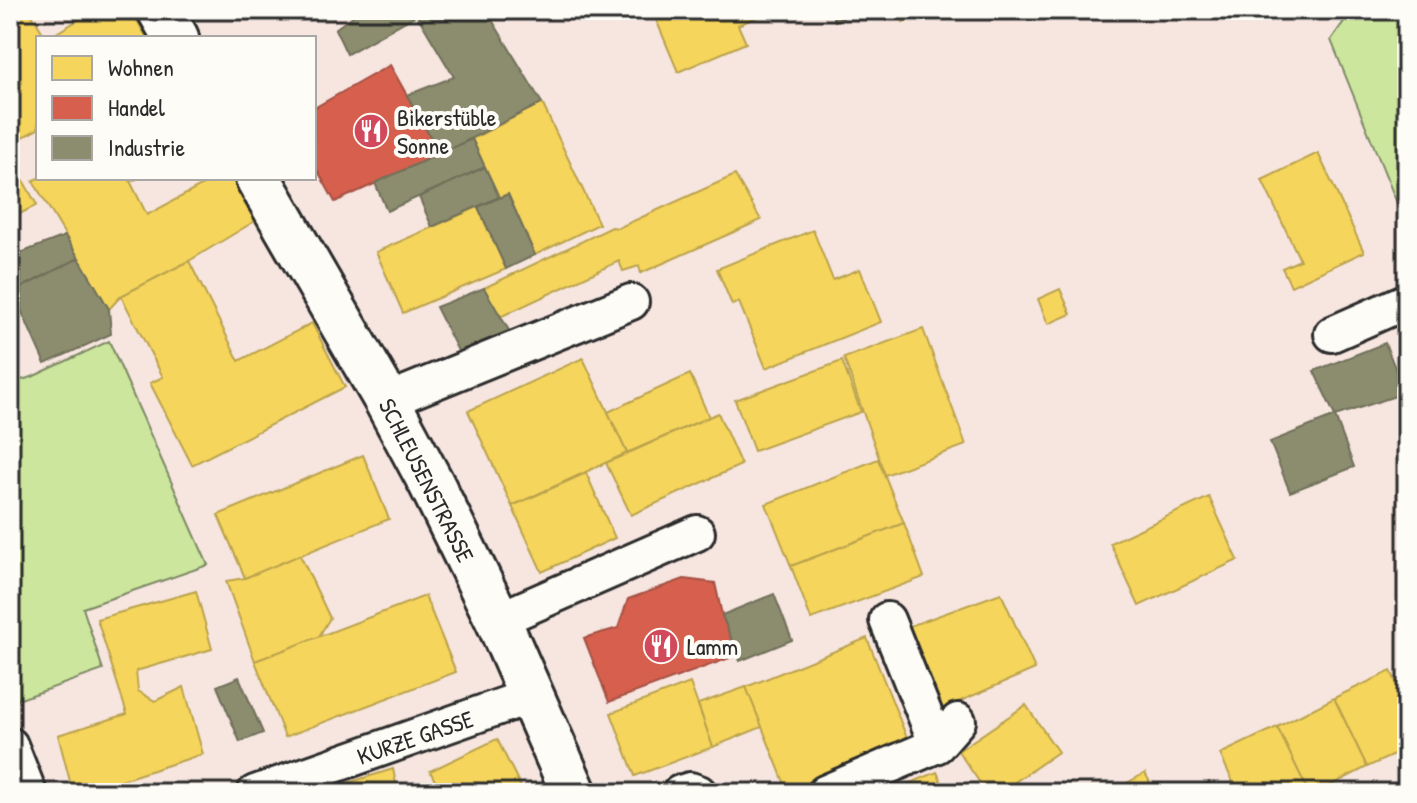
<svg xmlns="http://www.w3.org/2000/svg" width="1417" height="803" viewBox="0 0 1417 803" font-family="'Patrick Hand',sans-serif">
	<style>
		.green { fill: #cce69d; stroke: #7c8864; stroke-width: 2 }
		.homes { fill: #f6d55c; stroke: #b9a24d; stroke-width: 2 }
		.shops { fill: #d6604d; stroke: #a35043; stroke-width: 2 }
		.industry { fill: #8c8c6e; stroke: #6f6f5a; stroke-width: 2 }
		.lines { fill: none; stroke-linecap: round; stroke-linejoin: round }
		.lane-casing { stroke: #2b2b2b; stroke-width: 40 }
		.street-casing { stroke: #2b2b2b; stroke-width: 50 }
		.lane { stroke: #fdfcf7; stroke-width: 34 }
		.street { stroke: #fdfcf7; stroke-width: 44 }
		.labels { text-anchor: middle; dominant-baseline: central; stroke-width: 8; stroke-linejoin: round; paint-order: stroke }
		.poi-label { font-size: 24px; fill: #2b2b2b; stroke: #fdfcf7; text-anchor: start }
		.street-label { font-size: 24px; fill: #2b2b2b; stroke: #fdfcf7 }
	</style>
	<rect width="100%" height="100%" fill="#f7e5e0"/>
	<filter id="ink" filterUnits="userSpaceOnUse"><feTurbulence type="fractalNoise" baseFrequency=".0125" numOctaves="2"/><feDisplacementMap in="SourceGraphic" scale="16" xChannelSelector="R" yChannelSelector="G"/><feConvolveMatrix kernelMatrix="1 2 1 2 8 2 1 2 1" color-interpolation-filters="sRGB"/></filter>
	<g filter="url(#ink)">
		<g class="green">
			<polygon points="1352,10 1407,10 1407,228 1331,40"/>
			<polygon points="109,341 208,565 83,608 103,670 12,702 10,695 10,383 32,377"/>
		</g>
		<g class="homes">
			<polygon points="10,10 29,10 46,38 38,38 38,129 10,144"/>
			<polygon points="95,10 131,10 147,38 48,38"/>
			<polygon points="652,10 774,10 738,25 746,43 678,72"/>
			<polygon points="899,10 932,10 903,22"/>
			<polygon points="542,103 599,224 535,255 508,194 499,197 472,139"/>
			<polygon points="1318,153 1364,252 1291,286 1282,268 1300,260 1262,180"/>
			<polygon points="10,157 37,205 10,219"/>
			<polygon points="735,175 761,220 641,273 639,266 623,271 619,261 500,317 484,288 612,227 618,228"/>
			<polygon points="38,178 140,178 130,181 147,215 216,178 238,178 260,218 189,261 121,296 109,309 33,181"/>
			<polygon points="478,207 506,269 403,313 376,252"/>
			<polygon points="813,230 833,280 860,269 881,322 766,368 739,302 732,305 717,269"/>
			<polygon points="189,261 239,361 312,323 345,387 192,465 150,383 163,377 121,296"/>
			<polygon points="1060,289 1071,314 1048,324 1038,299"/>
			<polygon points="923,329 966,445 885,475 844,358"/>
			<polygon points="583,358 627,453 512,506 468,411"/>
			<polygon points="842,361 861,412 754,451 735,400"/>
			<polygon points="690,374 709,417 627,453 608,412"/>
			<polygon points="718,413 741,465 631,515 606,463"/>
			<polygon points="363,455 389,519 245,578 218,515"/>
			<polygon points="878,459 904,523 791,566 766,504"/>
			<polygon points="586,473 615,538 542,572 512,506"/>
			<polygon points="1209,497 1238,560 1139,606 1110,543"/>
			<polygon points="904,523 924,577 811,619 791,566"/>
			<polygon points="300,555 330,618 318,638 255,661 226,581 245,578"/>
			<polygon points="196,591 212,649 136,671 138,691 155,701 184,687 203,754 81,793 73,793 58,735 127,714 97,619"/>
			<polygon points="1001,593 1035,669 942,709 907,627"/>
			<polygon points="425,596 456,672 285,737 255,661"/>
			<polygon points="867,638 909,743 788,792 746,687"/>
			<polygon points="1391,671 1407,704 1407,749 1367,767 1334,698"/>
			<polygon points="690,683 713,747 635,776 611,713"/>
			<polygon points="746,687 762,727 713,747 698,704"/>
			<polygon points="1334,698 1367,767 1316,793 1309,793 1277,727"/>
			<polygon points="1026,705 1058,752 999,793 987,793 958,751"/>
			<polygon points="1277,727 1309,793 1238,793 1220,754"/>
			<polygon points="497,739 524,793 441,793 430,771"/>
			<polygon points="393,769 398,793 340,793 338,786"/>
			<polygon points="937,772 946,793 912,793 908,784"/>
			<polygon points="1145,773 1156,793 1109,793"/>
		</g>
		<g class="shops">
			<polygon points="390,65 440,154 335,202 314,164 314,108"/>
			<polygon points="684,579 715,583 722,615 738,655 609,702 584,638 618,628 628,599"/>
		</g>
		<g class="industry">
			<polygon points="361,10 425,10 347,54 335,29"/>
			<polygon points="425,10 486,10 542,103 440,154 407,95 454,77 417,15"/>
			<polygon points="830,10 860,10 835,21"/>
			<polygon points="472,139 485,167 387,211 375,183"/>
			<polygon points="485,167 499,197 432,227 419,197"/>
			<polygon points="508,194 535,255 506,269 478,207"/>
			<polygon points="65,236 79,258 13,292 19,307 10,310 10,257"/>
			<polygon points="79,258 109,309 111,334 45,364 13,292"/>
			<polygon points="484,288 514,339 462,359 436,307"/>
			<polygon points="1385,343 1405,393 1335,416 1314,371"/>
			<polygon points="1335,416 1354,467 1290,492 1270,442"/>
			<polygon points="774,594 792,640 740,661 722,615"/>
			<polygon points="239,677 263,733 240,742 217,686"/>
			<polygon points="1209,782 1214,793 1187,793"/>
		</g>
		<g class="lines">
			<defs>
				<g id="lane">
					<polyline points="1332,334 1407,301"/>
					<polyline points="387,401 631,302"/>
					<polyline points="498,620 697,533"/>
					<polyline points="887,620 937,745"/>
					<polyline points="10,745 29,793"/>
					<polyline points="255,793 530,696"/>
					<polyline points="680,793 690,790 699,793"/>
					<polyline points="825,793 937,745 958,721"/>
				</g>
				<g id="street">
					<polyline points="160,10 176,38"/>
					<polyline points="258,178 387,401 431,483 498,620 574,793"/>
				</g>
			</defs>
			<use href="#lane" class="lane-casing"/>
			<use href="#street" class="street-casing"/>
			<use href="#lane" class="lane"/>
			<use href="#street" class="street"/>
		</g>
	</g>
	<defs>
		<symbol id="restaurant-disc" viewBox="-11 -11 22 22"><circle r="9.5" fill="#d1495b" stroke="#fdfcf7"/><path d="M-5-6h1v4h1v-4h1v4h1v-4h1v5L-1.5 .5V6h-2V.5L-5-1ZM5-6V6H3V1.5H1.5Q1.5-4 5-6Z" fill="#fff"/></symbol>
	</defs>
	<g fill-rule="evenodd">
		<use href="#restaurant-disc" x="351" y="111" width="40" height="40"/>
		<use href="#restaurant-disc" x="641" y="626" width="40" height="40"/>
	</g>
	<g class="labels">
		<g class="poi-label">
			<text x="397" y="117">Bikerstüble<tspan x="397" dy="28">Sonne</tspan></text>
			<text x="687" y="646">Lamm</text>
		</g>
		<g class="street-label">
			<text transform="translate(427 480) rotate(63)">SCHLEUSENSTRASSE</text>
			<text transform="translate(415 737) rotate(-19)">KURZE GASSE</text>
		</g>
	</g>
	<rect width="1417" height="803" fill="none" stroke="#fdfcf7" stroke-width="40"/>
	<rect x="20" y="20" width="1377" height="763" fill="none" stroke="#2b2b2b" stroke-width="3" filter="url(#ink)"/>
	<rect x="36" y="36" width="280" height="144" fill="#fdfcf7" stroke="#a9a8a5" stroke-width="2"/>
	<rect x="52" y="56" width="40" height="24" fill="#f6d55c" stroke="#a9a8a5" stroke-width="2"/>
	<text x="108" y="76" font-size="24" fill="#2b2b2b">Wohnen</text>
	<rect x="52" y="96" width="40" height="24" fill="#d6604d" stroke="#a9a8a5" stroke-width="2"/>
	<text x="108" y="116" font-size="24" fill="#2b2b2b">Handel</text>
	<rect x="52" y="136" width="40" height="24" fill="#8c8c6e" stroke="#a9a8a5" stroke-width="2"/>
	<text x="108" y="156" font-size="24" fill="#2b2b2b">Industrie</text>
</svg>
